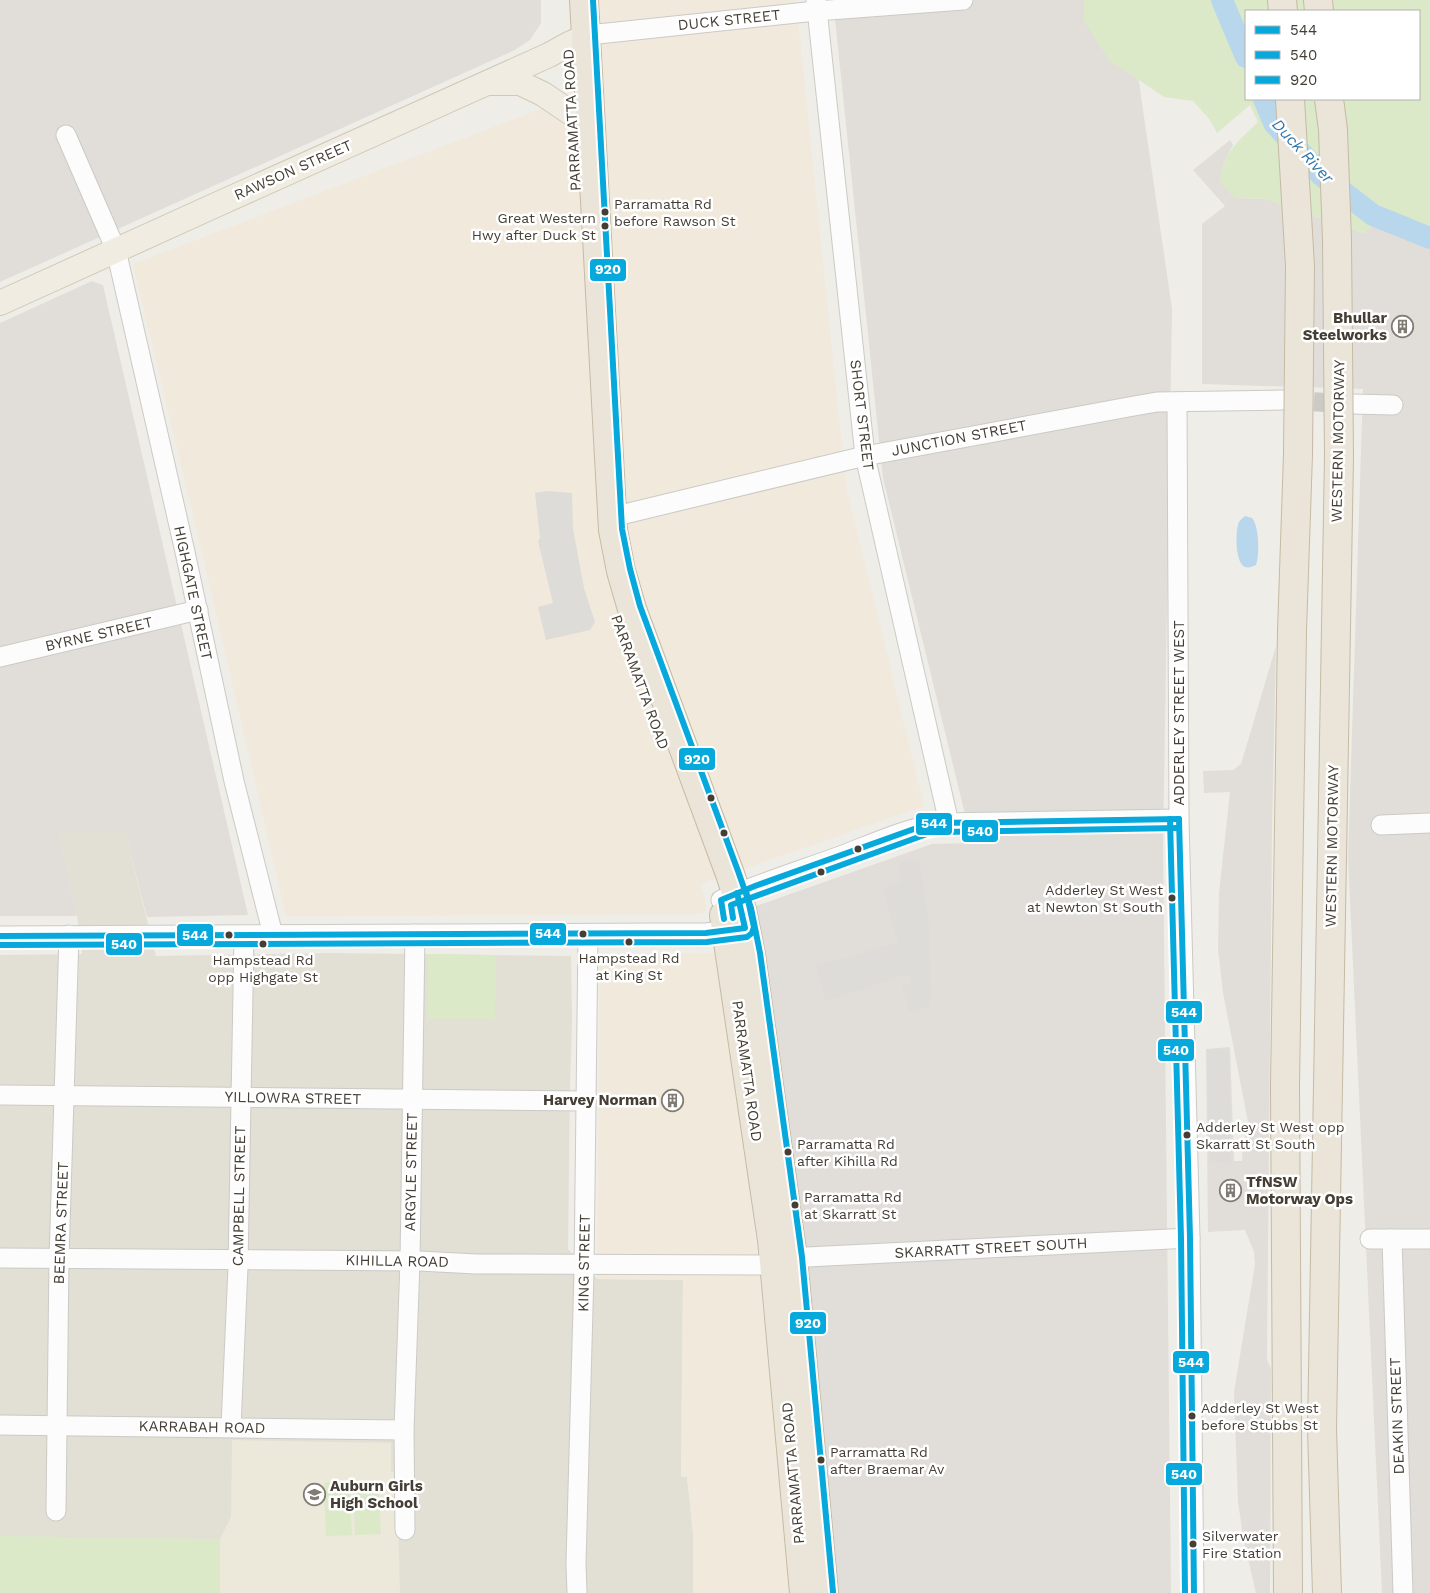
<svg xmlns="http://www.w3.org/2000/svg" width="1430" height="1593" viewBox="0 0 1430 1593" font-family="'Work Sans',sans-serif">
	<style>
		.residential { fill: #e2dfd5 }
		.commercial { fill: #f1e9db }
		.industrial { fill: #e1ded9 }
		.education { fill: #ece8da }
		.green { fill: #dbe9c8; fill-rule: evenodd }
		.parking { fill: #dddcd8 }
		.water { fill: #b9d7ec }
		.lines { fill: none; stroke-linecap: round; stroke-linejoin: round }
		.river { stroke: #b9d7ec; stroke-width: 22 }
		.minor-tunnel { stroke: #cccac4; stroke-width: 19; stroke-dasharray: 19 9; stroke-linecap: butt }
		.minor-casing { stroke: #cccac5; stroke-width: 21 }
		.major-casing { stroke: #d0c9b6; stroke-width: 26 }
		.highway-casing { stroke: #c5baa4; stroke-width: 30 }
		.minor { stroke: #fcfcfc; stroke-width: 19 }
		.major { stroke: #f0ece2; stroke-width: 24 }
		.highway { stroke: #ebe5d9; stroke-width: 28 }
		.highway-bridge-casing { stroke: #c5baa4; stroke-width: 30; stroke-linecap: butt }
		.highway-bridge { stroke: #ebe5d9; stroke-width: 28 }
		.bus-1-casing { stroke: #fff; stroke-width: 10 }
		.bus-2-casing { stroke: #fff; stroke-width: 10 }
		.bus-3-casing { stroke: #fff; stroke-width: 10 }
		.bus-1 { stroke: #07a9dc; stroke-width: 6 }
		.bus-2 { stroke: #07a9dc; stroke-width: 6 }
		.bus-3 { stroke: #07a9dc; stroke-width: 6 }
		.bus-dot { fill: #443e34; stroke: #fff; stroke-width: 2 }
		.labels { text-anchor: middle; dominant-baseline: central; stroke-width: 5; stroke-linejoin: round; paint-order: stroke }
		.bus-label { font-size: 14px; fill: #443e34; stroke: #fff; text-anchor: start }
		.street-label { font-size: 15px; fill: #443e34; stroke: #fff }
		.poi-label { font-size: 15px; font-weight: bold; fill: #443e34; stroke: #fff; text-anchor: end }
		.water-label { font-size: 16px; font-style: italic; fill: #3176ac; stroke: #fff }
		.line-badge { stroke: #fff; stroke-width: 2 }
		.badge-label { font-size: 14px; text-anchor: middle; font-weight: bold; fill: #fff }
	</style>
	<rect width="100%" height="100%" fill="#eeede8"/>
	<polygon class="residential" points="59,832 125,832 156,956 331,953 571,956 572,1020 570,1087 568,1249 597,1279 683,1280 681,1476 687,1477 693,1533 693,1593 0,1593 0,955 82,954 77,916"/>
	<g class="commercial">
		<polygon points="600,0 796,0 846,486 924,806 700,884 706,902 706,911 701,914 286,916 204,561 133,264 604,85"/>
		<polygon points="600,953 712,953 717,957 735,1078 757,1250 789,1593 693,1593 693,1533 687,1477 681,1476 683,1280 597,1279"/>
	</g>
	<g class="industrial">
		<polygon points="0,0 541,0 541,23 530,40 513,51 0,282"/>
		<polygon points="833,0 1127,0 1172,309 1163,843 1171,1593 837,1593 804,1231 756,906 932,844 972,843 883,478"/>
		<polygon points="1230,140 1233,145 1223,165 1235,198 1266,199 1363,233 1374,225 1430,248 1430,1593 1382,1593 1348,857 1363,389 1202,384 1202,224 1225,206 1193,170"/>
		<polygon points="92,281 103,285 248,915 147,917 125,832 59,832 77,916 0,916 0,323"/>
		<polygon points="1276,646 1272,832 1267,1359 1271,1369 1270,1593 1256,1593 1244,1542 1238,1502 1234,1392 1255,1264 1254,1252 1245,1230 1208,1232 1206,1049 1230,1047 1234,1161 1242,1161 1243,1143 1249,1127 1223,993 1218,949 1219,893 1230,792 1204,793 1203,771 1233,770 1241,764"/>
	</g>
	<polygon class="education" points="232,1440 391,1443 391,1472 397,1472 400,1593 220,1593 220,1539 231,1517"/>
	<g class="green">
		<path d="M1084,0H1430V229L1371,207L1374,225L1363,233L1266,199L1235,198L1219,181C1226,150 1236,143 1258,122L1250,105L1217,133L1210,120L1193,101L1164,97L1109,60L1084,21ZM1246,11H1419V99H1246Z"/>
		<polygon points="428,954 496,955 495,1019 427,1019"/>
		<polygon points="378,1480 381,1534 355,1535 353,1482"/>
		<polygon points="349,1481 352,1535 326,1536 324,1483"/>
		<polygon points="0,1536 220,1539 220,1593 0,1593"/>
	</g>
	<g class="parking">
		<polygon points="547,491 572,493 573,529 584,588 595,622 590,630 546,640 538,607 553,603 538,541 540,538 535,493"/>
		<polygon points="919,858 930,933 931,1006 910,1013 902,987 911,983 908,974 826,1001 816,965 898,943 883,888 902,881 898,864"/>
		<polygon points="1207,1050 1229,1050 1231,1163 1209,1163"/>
	</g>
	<g class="water">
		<polygon points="1371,207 1430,229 1430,248 1374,225"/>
		<path d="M1245,516L1252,518C1259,525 1260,556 1256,565C1252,567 1249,568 1245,567C1235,563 1235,530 1239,522C1241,519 1243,518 1245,516Z"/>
	</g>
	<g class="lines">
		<g class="river">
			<polyline points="1222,0 1246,57"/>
			<polyline points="1264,99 1274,123 1321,175 1373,215 1430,238"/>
		</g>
		<polyline class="minor-tunnel" points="1286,400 1349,404"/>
		<defs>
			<g id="minor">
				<polyline points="816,0 865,456 949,823"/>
				<polyline points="585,37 598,34 816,11 963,0"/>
				<polyline points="66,135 116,250 185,552 234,781 273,935"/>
				<polyline points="1177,402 1179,819 1190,1238 1194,1593"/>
				<polyline points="1352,404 1393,405"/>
				<polyline points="612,517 865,456 1134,406 1157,402 1282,400"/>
				<polyline points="0,657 198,610"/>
				<polyline points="1381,825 1430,823"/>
				<path d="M721,900C761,883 802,870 843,855C874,843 905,829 938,823L1179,819"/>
				<polyline points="0,936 660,933 706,933 738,929"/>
				<polyline points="0,1095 586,1101"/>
				<polyline points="1370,1239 1430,1239"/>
				<polyline points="1392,1239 1403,1593"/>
				<polyline points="0,1258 419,1261 476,1264 774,1265 793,1258 807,1257 1190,1238"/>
				<polyline points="0,1425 404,1430"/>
				<polyline points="231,1427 238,1267 244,935"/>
				<polyline points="56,1511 59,1259 69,935"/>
				<polyline points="405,1530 404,1430 410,1261 415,934"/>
				<polyline points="577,1593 576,1563 584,1272 588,934"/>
			</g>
			<g id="major">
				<polyline points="492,83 520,83 543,94 571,113"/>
				<path d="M0,303C183,220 365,137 549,55L569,44L585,37"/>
			</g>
			<g id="highway">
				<polyline points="584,0 613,530 621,571 632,609 730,874 742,910 751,955 793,1258 824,1593"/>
				<polyline points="1282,0 1283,11"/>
				<polyline points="1318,0 1319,11"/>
				<polyline points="724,915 772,1240 804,1593"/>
				<polyline points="1288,1593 1285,1086 1292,631 1298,454"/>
				<polyline points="1327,1593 1322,1429 1339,456"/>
			</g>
		</defs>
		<use href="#minor" class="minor-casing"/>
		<use href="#major" class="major-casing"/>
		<use href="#highway" class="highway-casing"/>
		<use href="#minor" class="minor"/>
		<use href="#major" class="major"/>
		<use href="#highway" class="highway"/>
		<defs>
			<g id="highway-bridge">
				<polyline points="1290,99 1300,266 1298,454"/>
				<polyline points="1329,99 1333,130 1337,240 1339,456"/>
			</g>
		</defs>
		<use href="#highway-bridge" class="highway-bridge-casing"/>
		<use href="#highway-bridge" class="highway-bridge"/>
		<defs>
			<g id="bus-1">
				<polyline points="1179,819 1190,1238 1194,1593"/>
				<polyline points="724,919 721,900 755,886 925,825 938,823 1179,819"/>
				<polyline points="0,936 706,933 745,928 737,893"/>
			</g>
			<g id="bus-2">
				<polyline points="1170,819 1181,1238 1185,1593"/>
				<polyline points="733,918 731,905 927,834 939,832 1179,828"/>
				<polyline points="0,945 707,942 747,937 752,933 754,927 746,891"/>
			</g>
			<polyline id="bus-3" points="593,0 622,529 630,569 640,606 738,871 751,908 760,953 802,1257 833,1592"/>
		</defs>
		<use href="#bus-1" class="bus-1-casing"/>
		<use href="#bus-2" class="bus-2-casing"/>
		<use href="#bus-3" class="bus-3-casing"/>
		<use href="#bus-1" class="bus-1"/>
		<use href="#bus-2" class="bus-2"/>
		<use href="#bus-3" class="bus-3"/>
	</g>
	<defs>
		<symbol id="building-ring" viewBox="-11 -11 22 22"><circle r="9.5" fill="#fff" stroke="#807b73" stroke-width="1.5"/><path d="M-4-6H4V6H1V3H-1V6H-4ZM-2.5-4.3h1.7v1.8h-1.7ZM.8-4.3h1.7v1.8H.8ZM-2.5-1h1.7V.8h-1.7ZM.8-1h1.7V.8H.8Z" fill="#807b73"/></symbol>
		<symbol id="school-ring" viewBox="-11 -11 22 22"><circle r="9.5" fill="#fff" stroke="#807b73" stroke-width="1.5"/><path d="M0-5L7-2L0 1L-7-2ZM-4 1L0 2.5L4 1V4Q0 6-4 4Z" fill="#807b73"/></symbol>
	</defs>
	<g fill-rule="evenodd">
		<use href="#building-ring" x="1390" y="314" width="25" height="25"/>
		<use href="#building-ring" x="660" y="1088" width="25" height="25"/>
		<use href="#building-ring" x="1218" y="1178" width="25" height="25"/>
		<use href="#school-ring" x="302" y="1482" width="25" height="25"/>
	</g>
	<g class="bus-dot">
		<circle cx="605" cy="212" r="4.5"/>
		<circle cx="605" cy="226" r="4.5"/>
		<circle cx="711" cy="798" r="4.5"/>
		<circle cx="724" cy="833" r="4.5"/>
		<circle cx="858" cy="849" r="4.5"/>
		<circle cx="821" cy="872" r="4.5"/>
		<circle cx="1172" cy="898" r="4.5"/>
		<circle cx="583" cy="934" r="4.5"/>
		<circle cx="229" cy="935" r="4.5"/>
		<circle cx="629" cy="942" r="4.5"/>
		<circle cx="263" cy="944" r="4.5"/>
		<circle cx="1187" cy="1135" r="4.5"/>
		<circle cx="788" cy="1152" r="4.5"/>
		<circle cx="795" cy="1205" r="4.5"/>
		<circle cx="1192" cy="1416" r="4.5"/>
		<circle cx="821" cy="1460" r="4.5"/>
		<circle cx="1193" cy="1544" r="4.5"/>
	</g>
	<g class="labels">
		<g class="bus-label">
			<text x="614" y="204">Parramatta Rd<tspan x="614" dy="17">before Rawson St</tspan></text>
			<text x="596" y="218" text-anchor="end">Great Western<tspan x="596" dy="17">Hwy after Duck St</tspan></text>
			<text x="1163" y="890" text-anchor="end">Adderley St West<tspan x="1163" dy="17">at Newton St South</tspan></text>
			<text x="629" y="958" text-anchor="middle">Hampstead Rd<tspan x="629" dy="17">at King St</tspan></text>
			<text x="263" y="960" text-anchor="middle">Hampstead Rd<tspan x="263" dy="17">opp Highgate St</tspan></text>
			<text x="1196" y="1127">Adderley St West opp<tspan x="1196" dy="17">Skarratt St South</tspan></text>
			<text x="797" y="1144">Parramatta Rd<tspan x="797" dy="17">after Kihilla Rd</tspan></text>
			<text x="804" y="1197">Parramatta Rd<tspan x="804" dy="17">at Skarratt St</tspan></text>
			<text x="1201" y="1408">Adderley St West<tspan x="1201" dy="17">before Stubbs St</tspan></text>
			<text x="830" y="1452">Parramatta Rd<tspan x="830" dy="17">after Braemar Av</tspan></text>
			<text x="1202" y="1536">Silverwater<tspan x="1202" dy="17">Fire Station</tspan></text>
		</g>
		<g class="street-label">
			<text transform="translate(729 20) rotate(-6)">DUCK STREET</text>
			<text transform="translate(572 120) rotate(-93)">PARRAMATTA ROAD</text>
			<text transform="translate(293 170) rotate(-24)">RAWSON STREET</text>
			<text transform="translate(862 415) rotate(83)">SHORT STREET</text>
			<text transform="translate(959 438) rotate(-11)">JUNCTION STREET</text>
			<text transform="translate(1338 441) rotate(-89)">WESTERN MOTORWAY</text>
			<text transform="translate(193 593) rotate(78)">HIGHGATE STREET</text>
			<text transform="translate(99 634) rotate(-13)">BYRNE STREET</text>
			<text transform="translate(640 682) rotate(70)">PARRAMATTA ROAD</text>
			<text transform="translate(1179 713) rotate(-90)">ADDERLEY STREET WEST</text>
			<text transform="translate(1332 846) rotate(-89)">WESTERN MOTORWAY</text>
			<text transform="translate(747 1071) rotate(82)">PARRAMATTA ROAD</text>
			<text transform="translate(293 1098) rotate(1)">YILLOWRA STREET</text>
			<text transform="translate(411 1172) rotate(-89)">ARGYLE STREET</text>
			<text transform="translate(239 1196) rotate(-89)">CAMPBELL STREET</text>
			<text transform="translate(61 1223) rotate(-88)">BEEMRA STREET</text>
			<text transform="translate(991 1248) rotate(-3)">SKARRATT STREET SOUTH</text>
			<text transform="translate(397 1261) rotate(1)">KIHILLA ROAD</text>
			<text transform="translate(584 1263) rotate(-89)">KING STREET</text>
			<text transform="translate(1397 1416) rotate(-92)">DEAKIN STREET</text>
			<text transform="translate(202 1427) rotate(1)">KARRABAH ROAD</text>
			<text transform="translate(793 1473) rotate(-95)">PARRAMATTA ROAD</text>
		</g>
		<g class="poi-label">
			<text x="1387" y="318">Bhullar<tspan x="1387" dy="17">Steelworks</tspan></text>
			<text x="657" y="1100">Harvey Norman</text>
			<text x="1246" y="1182" text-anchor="start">TfNSW<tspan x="1246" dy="17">Motorway Ops</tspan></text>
			<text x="330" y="1486" text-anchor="start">Auburn Girls<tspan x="330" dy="17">High School</tspan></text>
		</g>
		<g class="water-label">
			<text transform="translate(1303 151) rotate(47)">Duck River</text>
		</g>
	</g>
	<g class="line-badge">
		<rect x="589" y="258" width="38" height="24" rx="5" fill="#07a9dc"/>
		<rect x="678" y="747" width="38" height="24" rx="5" fill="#07a9dc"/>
		<rect x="915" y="812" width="38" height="24" rx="5" fill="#07a9dc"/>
		<rect x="961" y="819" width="38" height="24" rx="5" fill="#07a9dc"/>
		<rect x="529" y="922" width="38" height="24" rx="5" fill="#07a9dc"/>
		<rect x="176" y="923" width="38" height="24" rx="5" fill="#07a9dc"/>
		<rect x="105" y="932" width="38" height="24" rx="5" fill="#07a9dc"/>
		<rect x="1165" y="1000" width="38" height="24" rx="5" fill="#07a9dc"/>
		<rect x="1157" y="1038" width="38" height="24" rx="5" fill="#07a9dc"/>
		<rect x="789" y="1311" width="38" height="24" rx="5" fill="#07a9dc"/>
		<rect x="1172" y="1350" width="38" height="24" rx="5" fill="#07a9dc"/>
		<rect x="1165" y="1462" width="38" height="24" rx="5" fill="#07a9dc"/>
	</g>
	<g class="badge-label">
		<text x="608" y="274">920</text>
		<text x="697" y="764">920</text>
		<text x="934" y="828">544</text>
		<text x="980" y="836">540</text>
		<text x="548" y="938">544</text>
		<text x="195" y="940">544</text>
		<text x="124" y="949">540</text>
		<text x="1184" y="1017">544</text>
		<text x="1176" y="1055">540</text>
		<text x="808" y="1328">920</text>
		<text x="1191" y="1367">544</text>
		<text x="1184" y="1479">540</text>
	</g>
	<rect x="1245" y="10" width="175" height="90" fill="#ffffff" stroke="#b4b2ae"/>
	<rect x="1255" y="26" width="25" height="8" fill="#07a9dc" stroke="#b4b2ae"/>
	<text x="1290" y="35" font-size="15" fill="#443e34">544</text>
	<rect x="1255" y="51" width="25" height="8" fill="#07a9dc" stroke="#b4b2ae"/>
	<text x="1290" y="60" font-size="15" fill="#443e34">540</text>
	<rect x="1255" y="76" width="25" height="8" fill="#07a9dc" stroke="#b4b2ae"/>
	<text x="1290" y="85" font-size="15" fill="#443e34">920</text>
</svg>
